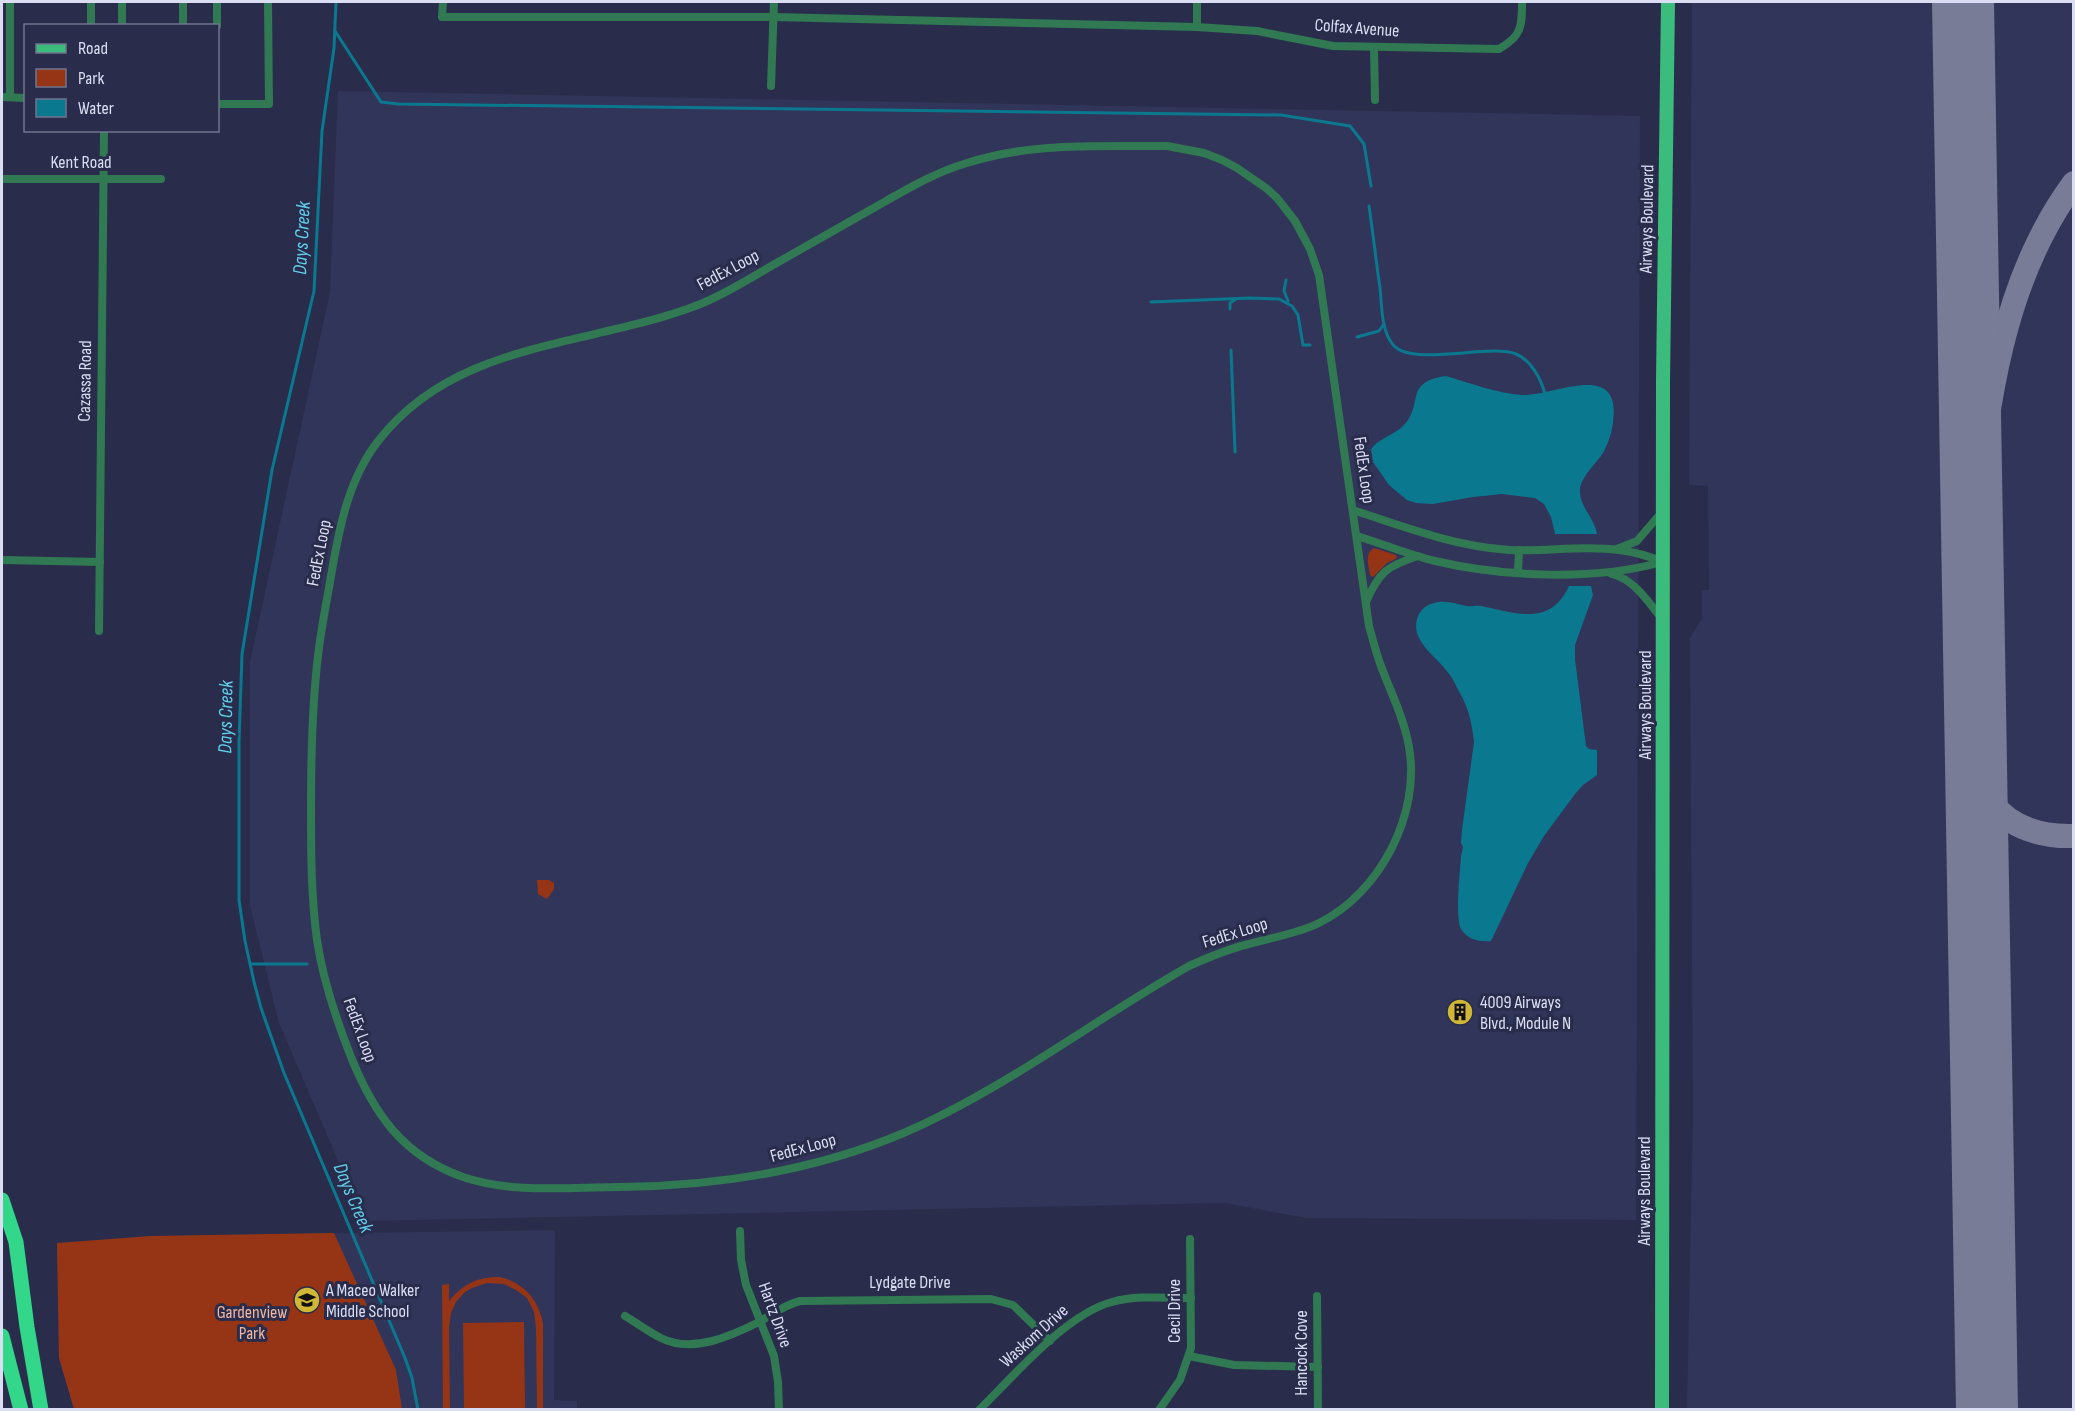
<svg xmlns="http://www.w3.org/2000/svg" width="2075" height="1411" viewBox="0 0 2075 1411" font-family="'Sofia Sans Condensed',sans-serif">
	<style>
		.built { fill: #313559 }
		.green { fill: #963516 }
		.water { fill: #0a798f }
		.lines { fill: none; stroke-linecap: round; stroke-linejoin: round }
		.stream { stroke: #0a798f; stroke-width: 3 }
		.taxiway { stroke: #787c96; stroke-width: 24 }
		.runway { stroke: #787c96; stroke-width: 62 }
		.minor { stroke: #307952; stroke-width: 8 }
		.primary { stroke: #3cbc7c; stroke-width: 14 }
		.motorway { stroke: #33d78a; stroke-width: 15 }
		.labels { text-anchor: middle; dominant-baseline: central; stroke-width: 6; stroke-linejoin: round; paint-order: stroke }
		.street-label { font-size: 18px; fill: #dbdef2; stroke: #292d4b }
		.poi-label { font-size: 18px; fill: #dbdef2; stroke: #292d4b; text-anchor: start }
		.park-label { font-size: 18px; fill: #f0b5a3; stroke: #292d4b }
		.water-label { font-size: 20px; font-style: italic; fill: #5ed1ee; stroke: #292d4b }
	</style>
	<rect width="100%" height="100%" fill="#292d4b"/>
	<g class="built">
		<polygon points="1692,2 2073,2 2073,1409 1687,1409 1693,1117 1690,638 1702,618 1702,590 1709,590 1708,486 1689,485"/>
		<polygon points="338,91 1640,116 1636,1220 1306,1218 1225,1203 364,1221 279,1023 250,906 250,662 330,292"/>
		<polygon points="555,1230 554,1400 577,1401 577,1409 74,1409 59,1358 57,1243 151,1236"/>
	</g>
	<g class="green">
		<path d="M1374,548L1396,555L1397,558L1387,563L1373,577L1370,575C1369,565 1364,554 1374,548Z"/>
		<polygon points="537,880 549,880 554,883 554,889 547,899 538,894"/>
		<polygon points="334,1233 396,1370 402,1409 74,1409 59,1358 57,1243 151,1236"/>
		<path d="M500,1277C524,1283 538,1299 543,1323V1409H537L536,1328L534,1312L527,1298L516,1290L504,1284L487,1283L472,1288L465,1292L456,1302L451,1313L449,1328L450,1409H443L442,1285L449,1284V1301C463,1284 477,1277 500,1277Z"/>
		<polygon points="524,1322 525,1409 464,1409 463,1323"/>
	</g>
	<g class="water">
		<path d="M1446,376C1470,383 1496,393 1522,395C1552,397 1622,358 1613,422C1612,433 1608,444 1603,453C1596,464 1579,478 1580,492C1580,507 1595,519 1597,534H1555L1551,517L1544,504L1535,498L1502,494L1473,497L1433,504L1416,503L1407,500L1389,485L1373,462L1371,449C1380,437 1396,435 1406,423C1423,401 1405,382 1446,376Z"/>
		<path d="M1569,586H1591L1593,595L1575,645V659L1586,746L1589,749L1597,750V775L1583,785L1575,794L1544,836L1528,863L1491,941C1480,942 1468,940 1461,929C1455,919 1460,871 1461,856L1463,847L1461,843L1462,830L1474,742C1472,724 1469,709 1460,693C1456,686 1452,676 1446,670C1434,654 1409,640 1418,616C1421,610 1425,606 1431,604C1444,599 1455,604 1467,606C1471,607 1476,605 1481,606C1516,613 1550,627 1569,586Z"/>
	</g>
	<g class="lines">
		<g class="stream">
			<polyline points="336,2 334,48 322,131 314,291 272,470 242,654 239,741 239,900 245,941 254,982 261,1008 284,1073 405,1358 412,1378 418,1410"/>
			<polyline points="335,31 381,102 398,104 1281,115 1350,126 1364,144 1371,186"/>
			<path d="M1369,206C1373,233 1376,261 1380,288C1382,306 1381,327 1391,342C1406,369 1488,343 1516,354C1531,360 1541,379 1545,394"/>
			<polyline points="1286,280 1284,291 1288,301"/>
			<polyline points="1151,302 1250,298 1279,299 1292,306 1298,315 1303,345 1310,345"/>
			<polyline points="1230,309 1230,303 1236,299"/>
			<polyline points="1357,337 1379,331 1384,324"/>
			<polyline points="1231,350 1235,452"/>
			<polyline points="250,964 307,964"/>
		</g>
		<g class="taxiway">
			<path d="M1972,543C1986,420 1997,287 2074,183"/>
			<path d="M1976,766C1980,778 1983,791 1990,801C2010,828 2042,837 2074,836"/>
		</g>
		<polyline class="runway" points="1963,2 1987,1410"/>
		<g class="minor">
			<polyline points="10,2 10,97"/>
			<path d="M443,2L442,17H773L1197,27L1257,31L1333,46L1499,49C1522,36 1522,26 1522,2"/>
			<polyline points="1197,2 1197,27"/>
			<polyline points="91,26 91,2"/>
			<polyline points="122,26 122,2"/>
			<polyline points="183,26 183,2"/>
			<polyline points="217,26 217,2"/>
			<polyline points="1374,48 1375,100"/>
			<polyline points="771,86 774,2"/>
			<polyline points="2,97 26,98"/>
			<polyline points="218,104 269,104 268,2"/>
			<path d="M1148,146H1167L1204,153L1222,160L1237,168L1266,188L1277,198L1295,221L1310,249L1319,275L1369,626C1373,640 1376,653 1381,666C1391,693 1404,718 1409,747C1421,814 1380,893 1319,923C1297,934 1273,937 1249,944C1228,949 1209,957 1189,966C1095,1019 1005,1089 906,1132C815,1171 718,1186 620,1187C569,1187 513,1194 463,1177C403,1156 374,1114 351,1057C336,1019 323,981 317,940C311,896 311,851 311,806C311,754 312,700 319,648C322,624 327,600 331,576C339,529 348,479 379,440C457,340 589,347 698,305C724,295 749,279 773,265C809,245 844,225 879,205C907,189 936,172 967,163C1026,144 1086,146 1148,146Z"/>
			<polyline points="2,179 161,179"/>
			<path d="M1353,510C1404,527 1454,546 1509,550C1545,552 1583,545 1619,550C1634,552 1649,556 1663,562"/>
			<path d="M1357,536C1383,544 1409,555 1435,561C1504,577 1594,581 1662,562"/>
			<polyline points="1617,549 1637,541 1662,512"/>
			<polyline points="2,560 100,562"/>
			<polyline points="1518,573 1519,550"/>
			<path d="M1612,574C1635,580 1648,602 1663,620"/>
			<path d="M1366,602C1379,572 1387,566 1418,556"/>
			<polyline points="99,631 104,130"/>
			<polyline points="740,1231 741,1260 746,1285 774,1356 778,1382 779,1410"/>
			<polyline points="1317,1296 1318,1410"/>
			<path d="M625,1316C637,1323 649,1332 661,1338C692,1354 731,1336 759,1322C773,1314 784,1305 800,1301L991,1299L1013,1305L1050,1341"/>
			<polyline points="1189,1356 1234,1365 1318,1367"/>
			<path d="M979,1410C1014,1376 1066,1314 1112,1302C1137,1295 1165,1298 1191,1298"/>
			<polyline points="1159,1410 1180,1380 1191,1348 1190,1239"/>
		</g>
		<polyline class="primary" points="1662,1410 1663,381 1668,2"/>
		<g class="motorway">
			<polyline points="2,1200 16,1242 27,1327 41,1410"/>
			<polyline points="2,1336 21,1410"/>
		</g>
	</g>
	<defs>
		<symbol id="building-disc" viewBox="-11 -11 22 22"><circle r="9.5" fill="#d1b736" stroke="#292d4b"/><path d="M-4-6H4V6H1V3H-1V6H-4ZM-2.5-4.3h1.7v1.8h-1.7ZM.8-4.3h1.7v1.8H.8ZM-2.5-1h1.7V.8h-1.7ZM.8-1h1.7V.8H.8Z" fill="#111"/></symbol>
		<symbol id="school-disc" viewBox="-11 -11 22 22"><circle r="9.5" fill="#d1b736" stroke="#292d4b"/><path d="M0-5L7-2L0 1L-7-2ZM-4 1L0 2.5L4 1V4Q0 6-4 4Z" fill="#111"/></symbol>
	</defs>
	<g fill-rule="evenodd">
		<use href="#building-disc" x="1445" y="997" width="30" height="30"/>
		<use href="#school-disc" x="292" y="1285" width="30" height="30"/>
	</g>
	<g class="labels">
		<g class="street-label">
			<text transform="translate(1357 28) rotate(4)">Colfax Avenue</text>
			<text x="81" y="162">Kent Road</text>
			<text transform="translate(1647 219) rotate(-89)">Airways Boulevard</text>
			<text transform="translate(728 270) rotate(-28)">FedEx Loop</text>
			<text transform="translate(85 381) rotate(-89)">Cazassa Road</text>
			<text transform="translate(1364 470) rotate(82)">FedEx Loop</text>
			<text transform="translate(319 553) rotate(-79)">FedEx Loop</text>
			<text transform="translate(1645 705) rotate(-90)">Airways Boulevard</text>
			<text transform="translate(1235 933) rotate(-17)">FedEx Loop</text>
			<text transform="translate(360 1030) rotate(70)">FedEx Loop</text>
			<text transform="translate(803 1148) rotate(-15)">FedEx Loop</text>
			<text transform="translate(1644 1191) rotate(-90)">Airways Boulevard</text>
			<text x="910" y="1282">Lydgate Drive</text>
			<text transform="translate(1174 1311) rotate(-90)">Cecil Drive</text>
			<text transform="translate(775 1315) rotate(70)">Hartz Drive</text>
			<text transform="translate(1034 1336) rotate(-42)">Waskom Drive</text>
			<text transform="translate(1301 1353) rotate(-90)">Hancock Cove</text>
		</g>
		<g class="poi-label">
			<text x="1480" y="1002">4009 Airways<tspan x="1480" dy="21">Blvd., Module N</tspan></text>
			<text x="326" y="1290">A Maceo Walker<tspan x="326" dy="21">Middle School</tspan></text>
		</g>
		<g class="park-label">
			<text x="252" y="1312">Gardenview<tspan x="252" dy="21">Park</tspan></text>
		</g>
		<g class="water-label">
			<text transform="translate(302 238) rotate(-87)">Days Creek</text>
			<text transform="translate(226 717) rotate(-89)">Days Creek</text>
			<text transform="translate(353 1198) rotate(67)">Days Creek</text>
		</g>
	</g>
	<rect width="2075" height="1411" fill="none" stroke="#dbdef2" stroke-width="6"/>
	<rect x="24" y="24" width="195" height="108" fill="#292d4b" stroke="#70748e" stroke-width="1.5"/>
	<rect x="36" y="44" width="30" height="9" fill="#3cbc7c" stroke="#70748e" stroke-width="1.5"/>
	<text x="78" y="54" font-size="18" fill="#dbdef2">Road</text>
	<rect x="36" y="69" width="30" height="18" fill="#963516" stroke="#70748e" stroke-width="1.5"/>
	<text x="78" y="84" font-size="18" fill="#dbdef2">Park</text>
	<rect x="36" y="99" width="30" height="18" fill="#0a798f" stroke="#70748e" stroke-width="1.5"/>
	<text x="78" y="114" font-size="18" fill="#dbdef2">Water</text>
</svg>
